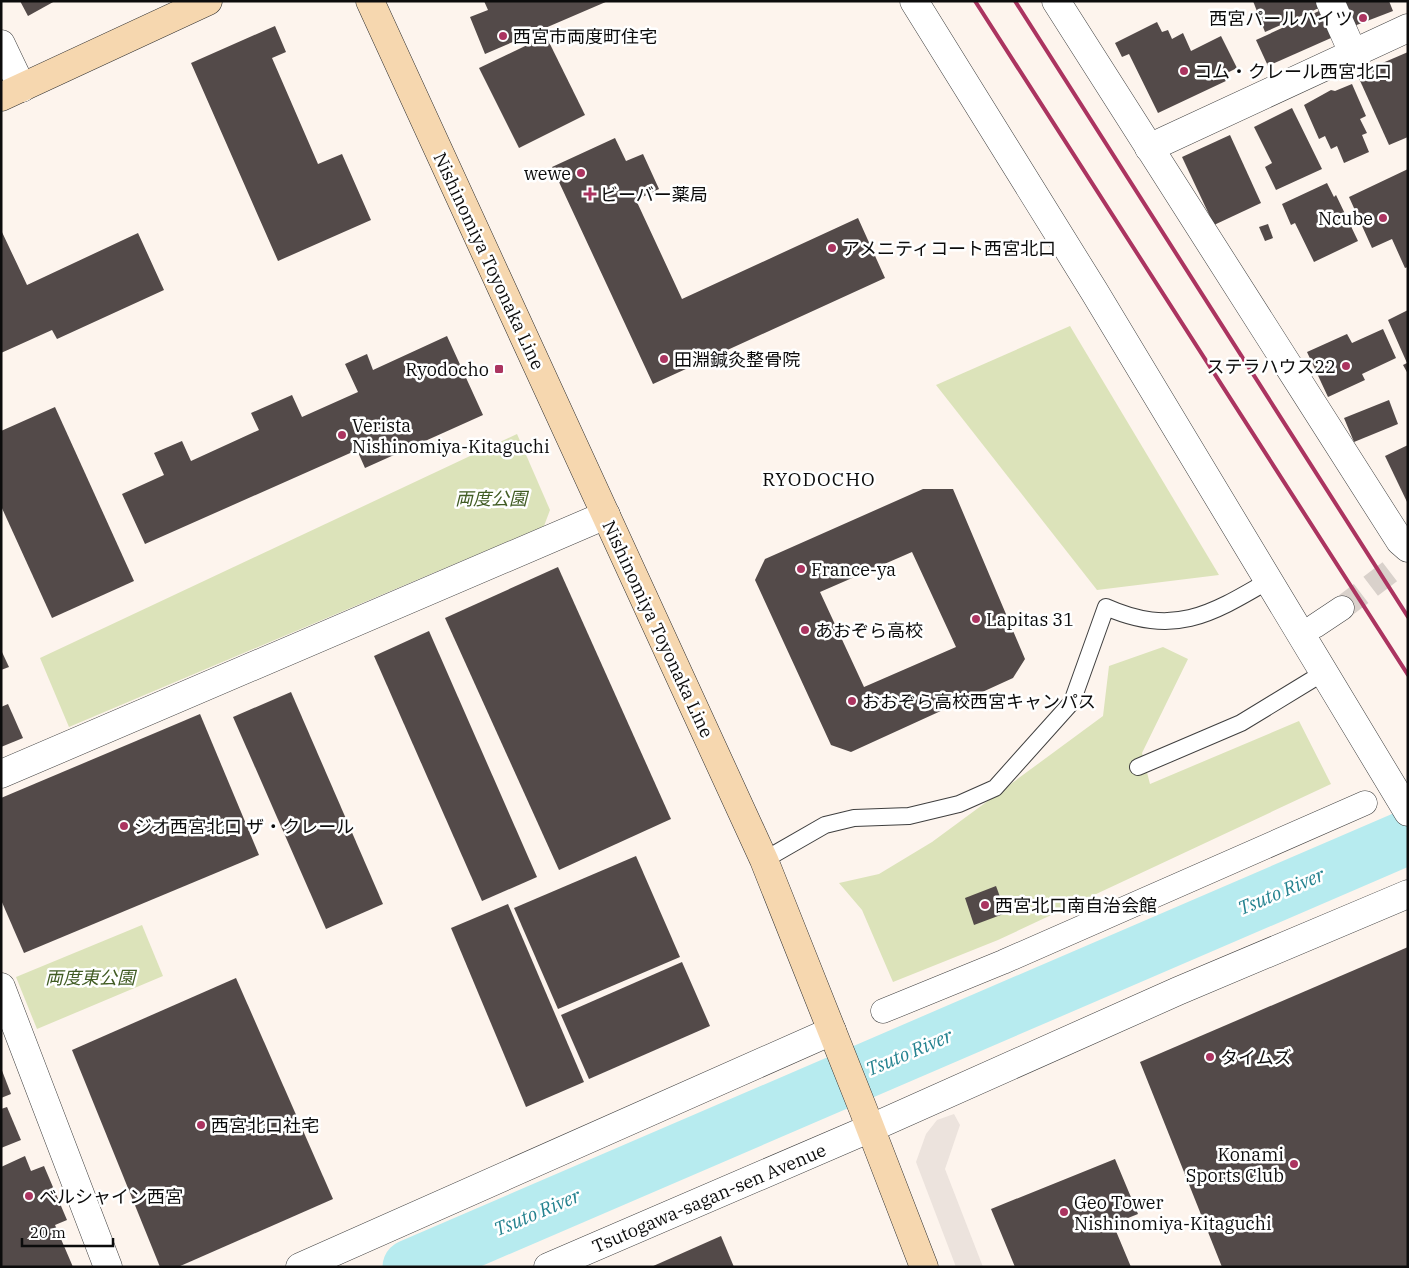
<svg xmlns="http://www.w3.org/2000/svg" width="1409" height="1268" viewBox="0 0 1409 1268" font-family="'IBM Plex Serif','Noto Sans JP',serif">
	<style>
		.green { fill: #dce3ba }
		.plaza { fill: #ece3dd }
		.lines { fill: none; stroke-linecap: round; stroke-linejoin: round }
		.river { stroke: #b7ebef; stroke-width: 55 }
		.building { fill: #534a49; fill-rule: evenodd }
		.pedestrian-tunnel { stroke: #d9d1cb; stroke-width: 24; stroke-dasharray: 24 12; stroke-linecap: butt }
		.service-casing { stroke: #3f3f3f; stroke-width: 18 }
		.pedestrian-casing { stroke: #3f3f3f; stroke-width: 25 }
		.minor-casing { stroke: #3f3f3f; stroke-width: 29 }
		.tertiary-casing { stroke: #3f3f3f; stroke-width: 29 }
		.secondary-casing { stroke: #2e2e2e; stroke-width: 29 }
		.service { stroke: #fff; stroke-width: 16 }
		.pedestrian { stroke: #fff; stroke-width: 24 }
		.minor { stroke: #fff; stroke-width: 28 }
		.tertiary { stroke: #fff; stroke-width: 28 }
		.secondary { stroke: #f6d7af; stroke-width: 28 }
		.rail { stroke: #ab3460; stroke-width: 4 }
		.poi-dot { fill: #ab3460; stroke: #fff; stroke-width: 2 }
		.labels { text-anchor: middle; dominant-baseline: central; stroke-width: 5; stroke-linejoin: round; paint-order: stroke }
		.poi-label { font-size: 18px; fill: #0c0c0c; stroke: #fff; text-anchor: start }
		.street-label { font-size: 18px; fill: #0c0c0c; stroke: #fff }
		.park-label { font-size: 18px; font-style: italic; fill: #415c24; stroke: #fff }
		.neighbourhood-label { font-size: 19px; letter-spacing: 1px; fill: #0c0c0c; stroke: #fff }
		.water-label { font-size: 19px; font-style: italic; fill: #24828f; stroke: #fff }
	</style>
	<rect width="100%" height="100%" fill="#fdf4ed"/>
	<g class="green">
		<polygon points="1070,326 1219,575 1097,590 936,385"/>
		<polygon points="517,434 550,510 544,526 69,727 40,658"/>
		<polygon points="1163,647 1188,659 1142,753 1150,784 1299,721 1331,784 998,940 893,982 862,910 839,883 879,874 932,842 1103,716 1109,666"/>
		<polygon points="142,925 163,976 37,1029 16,977"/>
	</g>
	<polygon class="plaza" points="954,1114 960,1125 945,1169 983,1267 956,1267 916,1162 926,1134 937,1120"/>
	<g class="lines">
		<polyline class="river" points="410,1267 1408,837"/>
	</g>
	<g class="building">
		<polygon points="20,1 55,1 28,16"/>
		<polygon points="484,1 608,1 485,54 470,17 488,10"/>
		<polygon points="1253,1 1316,1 1319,8 1265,32"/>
		<polygon points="1343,1 1389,1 1393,11 1354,26"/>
		<polygon points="1319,11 1331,38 1268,66 1256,40"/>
		<polygon points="1157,22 1162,32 1168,30 1172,39 1183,33 1191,51 1221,36 1237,68 1225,74 1228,80 1158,113 1129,54 1122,57 1115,43"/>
		<polygon points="275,26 286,52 272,58 318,164 342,154 371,220 278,261 191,63"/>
		<polygon points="546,36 585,115 519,148 479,68"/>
		<polygon points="1408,52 1408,137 1389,145 1357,74"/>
		<polygon points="1352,84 1366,116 1360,119 1367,133 1362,135 1369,152 1344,163 1337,146 1331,149 1325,136 1319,139 1304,105 1331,90 1335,91"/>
		<polygon points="1292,108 1322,169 1276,190 1265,167 1272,163 1254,127"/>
		<polygon points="1230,135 1261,203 1214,225 1182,157"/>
		<polygon points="615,138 626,161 643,154 659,189 636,200 682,299 858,218 885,278 653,384 552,167"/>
		<polygon points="1408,169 1408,267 1405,268 1392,239 1372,248 1349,197"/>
		<polygon points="1327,183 1334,197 1336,195 1358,241 1314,262 1295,223 1291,225 1282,204"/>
		<polygon points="1268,224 1273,238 1265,241 1259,227"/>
		<polygon points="1,230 27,285 138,233 164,290 57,339 52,330 1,353"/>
		<polygon points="1408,310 1408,374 1403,365 1407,363 1388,320"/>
		<polygon points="1383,329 1396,358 1362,374 1365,380 1328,397 1307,352 1347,334 1352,343"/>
		<polygon points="447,336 483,415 365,468 357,450 145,544 122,494 164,475 154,453 182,441 191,461 259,430 251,413 292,395 302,417 358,392 345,364 367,354 373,370"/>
		<polygon points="1389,400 1398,424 1354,442 1344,418"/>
		<polygon points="55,407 134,581 52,618 1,506 1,431"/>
		<polygon points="1408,445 1408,504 1385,456"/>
		<path d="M923,489H953L1025,659L1013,678L851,752L831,745L755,580L765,559ZM912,552L956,647L864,687L820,592Z"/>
		<polygon points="558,567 671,819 559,870 445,618"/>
		<polygon points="429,631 537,877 482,901 374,656"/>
		<polygon points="1,650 9,667 1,670"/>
		<polygon points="291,692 383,904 326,929 233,717"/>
		<polygon points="8,704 23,738 1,747 1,707"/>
		<polygon points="200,714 259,855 24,953 1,900 1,798"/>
		<polygon points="636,856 680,957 558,1009 514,908"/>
		<polygon points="996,886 1006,913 974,925 965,898"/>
		<polygon points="508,904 584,1082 526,1107 451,928"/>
		<polygon points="1408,947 1408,1267 1222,1267 1140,1062"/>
		<polygon points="682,962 710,1026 589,1079 561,1015"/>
		<polygon points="236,978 333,1199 178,1267 160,1267 72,1050"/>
		<polygon points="1,1068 11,1094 1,1098"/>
		<polygon points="7,1107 21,1140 1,1148 1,1109"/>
		<polygon points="25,1156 31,1171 44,1166 67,1220 55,1225 73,1267 1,1267 1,1167"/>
		<polygon points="1115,1159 1138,1214 1113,1224 1131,1267 1015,1267 991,1209"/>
		<polygon points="721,1236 734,1267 651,1267"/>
	</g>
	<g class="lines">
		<polyline class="pedestrian-tunnel" points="1342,608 1392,570"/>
		<defs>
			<g id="service">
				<polyline points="1138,767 1241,723 1323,673"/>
				<path d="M764,860L825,825L854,818L909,816L959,804L995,788L1072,702L1106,607C1173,637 1210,615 1268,581"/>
			</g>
			<g id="pedestrian">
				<polyline points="1315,626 1342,608"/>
				<polyline points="883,1011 1003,962 1365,803"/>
			</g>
			<g id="minor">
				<polyline points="914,1 1094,291 1408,812"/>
				<polyline points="1056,1 1400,541 1408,548"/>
				<polyline points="1330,1 1353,53"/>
				<polyline points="1,44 22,88"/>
				<polyline points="1149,148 1408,28"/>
				<polyline points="1,774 606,515"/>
				<polyline points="1,987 108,1267"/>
				<polyline points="300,1267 832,1031"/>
			</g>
			<polyline id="tertiary" points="548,1267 871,1128 1178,991 1408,894"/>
			<g id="secondary">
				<polyline points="370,1 764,860 863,1109 924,1267"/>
				<polyline points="1,97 208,1"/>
			</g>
		</defs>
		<use href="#service" class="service-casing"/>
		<use href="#pedestrian" class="pedestrian-casing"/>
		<use href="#minor" class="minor-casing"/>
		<use href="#tertiary" class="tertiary-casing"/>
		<use href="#secondary" class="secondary-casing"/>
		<use href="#service" class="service"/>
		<use href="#pedestrian" class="pedestrian"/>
		<use href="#minor" class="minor"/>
		<use href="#tertiary" class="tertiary"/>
		<use href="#secondary" class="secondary"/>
		<g class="rail">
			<polyline points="975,1 1408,675"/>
			<polyline points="1015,1 1408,617"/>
		</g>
	</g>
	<g class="poi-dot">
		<circle cx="1363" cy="18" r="5"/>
		<circle cx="503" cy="36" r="5"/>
		<circle cx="1184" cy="71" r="5"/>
		<circle cx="581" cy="173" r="5"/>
		<path d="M587.5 186.5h5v5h5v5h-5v5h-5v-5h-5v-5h5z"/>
		<circle cx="1383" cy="218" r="5"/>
		<circle cx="832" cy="248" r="5"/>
		<circle cx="664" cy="359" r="5"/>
		<circle cx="1346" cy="366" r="5"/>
		<rect x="494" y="364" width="10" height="10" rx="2.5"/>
		<circle cx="342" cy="435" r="5"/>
		<circle cx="801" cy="569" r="5"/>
		<circle cx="976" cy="619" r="5"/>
		<circle cx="805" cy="630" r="5"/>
		<circle cx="852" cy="701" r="5"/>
		<circle cx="124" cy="826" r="5"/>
		<circle cx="985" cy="905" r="5"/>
		<circle cx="1210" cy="1057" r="5"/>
		<circle cx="201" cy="1125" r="5"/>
		<circle cx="1294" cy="1164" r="5"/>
		<circle cx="29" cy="1196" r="5"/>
		<circle cx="1064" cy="1212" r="5"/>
	</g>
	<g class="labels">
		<g class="poi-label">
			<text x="1353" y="18" text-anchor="end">西宮パールハイツ</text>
			<text x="513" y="36">西宮市両度町住宅</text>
			<text x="1194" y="71">コム・クレール西宮北口</text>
			<text x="571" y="173" text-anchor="end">wewe</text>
			<text x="600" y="194">ビーバー薬局</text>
			<text x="1373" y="218" text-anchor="end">Ncube</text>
			<text x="842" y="248">アメニティコート西宮北口</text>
			<text x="674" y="359">田淵鍼灸整骨院</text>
			<text x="1336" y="366" text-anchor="end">ステラハウス22</text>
			<text x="489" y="369" text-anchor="end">Ryodocho</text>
			<text x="352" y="425">Verista<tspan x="352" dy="21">Nishinomiya-Kitaguchi</tspan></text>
			<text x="811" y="569">France-ya</text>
			<text x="986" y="619">Lapitas 31</text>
			<text x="815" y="630">あおぞら高校</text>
			<text x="862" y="701">おおぞら高校西宮キャンパス</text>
			<text x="134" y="826">ジオ西宮北口 ザ・クレール</text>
			<text x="995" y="905">西宮北口南自治会館</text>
			<text x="1220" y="1057">タイムズ</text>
			<text x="211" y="1125">西宮北口社宅</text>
			<text x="1284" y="1154" text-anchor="end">Konami<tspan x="1284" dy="21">Sports Club</tspan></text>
			<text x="39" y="1196">ベルシャイン西宮</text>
			<text x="1074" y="1202">Geo Tower<tspan x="1074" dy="21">Nishinomiya-Kitaguchi</tspan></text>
		</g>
		<g class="street-label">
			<text transform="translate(489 261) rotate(65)">Nishinomiya Toyonaka Line</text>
			<text transform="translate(658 629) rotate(65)">Nishinomiya Toyonaka Line</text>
			<text transform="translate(709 1198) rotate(-23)">Tsutogawa-sagan-sen Avenue</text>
		</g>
		<g class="park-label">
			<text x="491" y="498">両度公園</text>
			<text x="90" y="977">両度東公園</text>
		</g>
		<g class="neighbourhood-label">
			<text x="819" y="479">RYODOCHO</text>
		</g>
		<g class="water-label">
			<text transform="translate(1281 891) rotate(-23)">Tsuto River</text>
			<text transform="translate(909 1052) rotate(-23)">Tsuto River</text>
			<text transform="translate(537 1212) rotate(-23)">Tsuto River</text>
		</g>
	</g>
	<rect width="1409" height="1268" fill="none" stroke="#0c0c0c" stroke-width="5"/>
	<path d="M22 1238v8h91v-8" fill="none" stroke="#0c0c0c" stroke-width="2.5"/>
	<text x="30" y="1238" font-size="15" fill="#0c0c0c" stroke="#ffffff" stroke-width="4" paint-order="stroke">20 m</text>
</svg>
